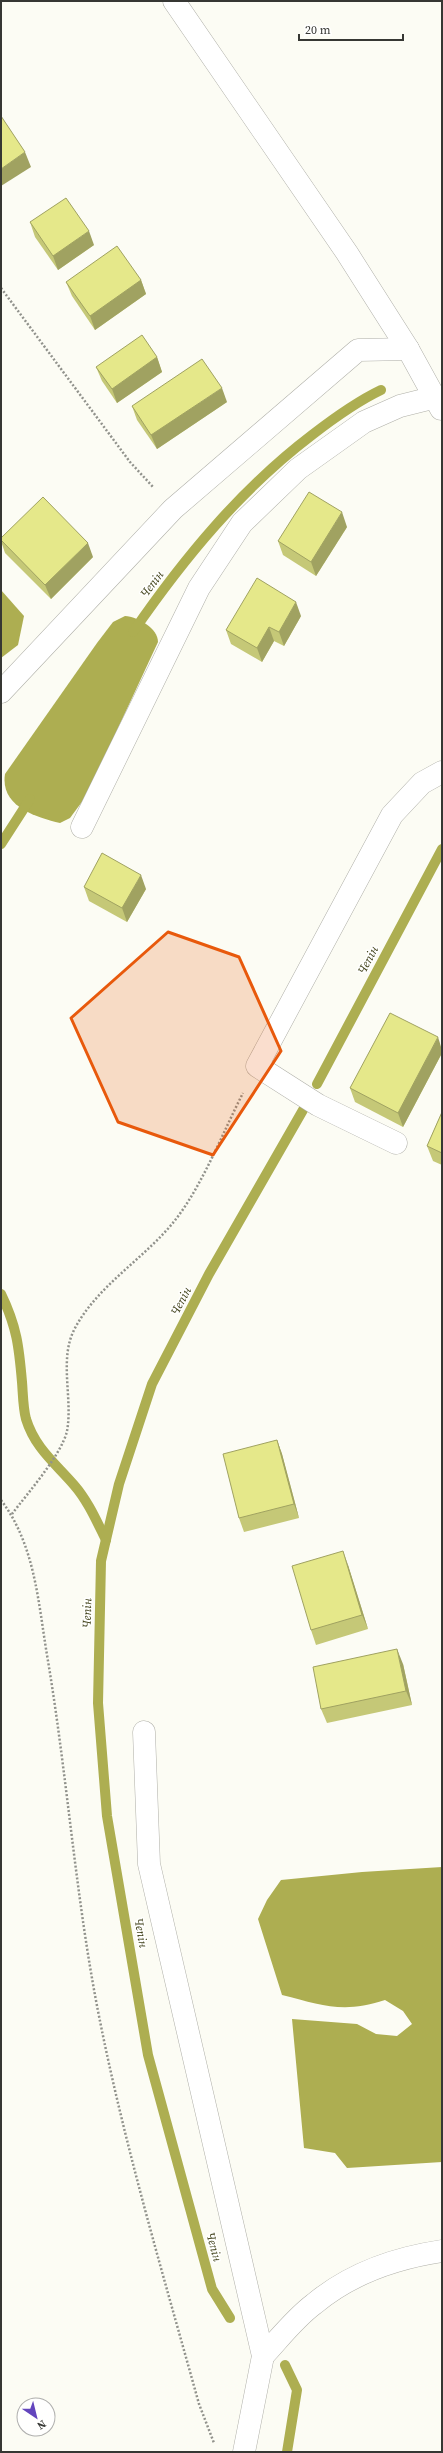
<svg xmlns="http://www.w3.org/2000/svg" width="443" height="2453" viewBox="0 0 443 2453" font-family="'Source Serif 4',serif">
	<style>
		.water { fill: #adae51 }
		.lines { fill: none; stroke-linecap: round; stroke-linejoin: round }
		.stream { stroke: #adae51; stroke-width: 10 }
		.minor-casing { stroke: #afafa8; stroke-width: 23 }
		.path { stroke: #91928c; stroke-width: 2.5; stroke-dasharray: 2 2; stroke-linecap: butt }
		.minor { stroke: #fff; stroke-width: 22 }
		.wall { fill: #c5c877 }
		.shaded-wall { fill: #a0a261 }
		.building { fill: #e5e88a; stroke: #a0a261 }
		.marked { fill: #e8590c; fill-opacity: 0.2; stroke: #e8590c; stroke-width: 3; stroke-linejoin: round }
		.labels { text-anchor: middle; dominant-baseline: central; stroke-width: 3; stroke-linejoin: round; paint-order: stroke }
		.water-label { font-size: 12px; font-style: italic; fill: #41421a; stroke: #fffffe }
	</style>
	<rect width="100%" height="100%" fill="#fcfcf4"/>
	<g class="water">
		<polygon points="1,590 24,616 18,645 1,658"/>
		<path d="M125,616C138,617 158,628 158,642L87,795L70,818L60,823C35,817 0,806 5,774L97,643L113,622Z"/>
		<path d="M442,1867V2162L347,2168L335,2153L304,2148L292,2019L357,2024L376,2034L397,2036L412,2024L403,2011L385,2000C343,2014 322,2005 282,1995L258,1919L267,1900L281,1880L362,1872Z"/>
	</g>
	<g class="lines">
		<g class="stream">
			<path d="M133,632C184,558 241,489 312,435C334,418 356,402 381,390"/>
			<polyline points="1,844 30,799"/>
			<polyline points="317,1084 442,849"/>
			<path d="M1,1294C17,1327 19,1347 22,1382C23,1394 23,1408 26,1419C35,1448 55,1463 74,1485C88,1501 97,1522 106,1540"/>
			<polyline points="230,2318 212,2289 148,2055 107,1816 98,1703 101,1561 119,1484 152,1384 209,1274 303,1110"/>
			<polyline points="285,2365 297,2390 287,2452"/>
		</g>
		<defs>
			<g id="minor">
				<polyline points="174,1 347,253 408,349 441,409"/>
				<polyline points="1,692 173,509 358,350 408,349"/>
				<polyline points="82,827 199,588 242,523 298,469 364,422 400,406 436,397"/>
				<polyline points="396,1143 318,1105 257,1066 392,815 422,783 442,772"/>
				<polyline points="144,1732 149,1864 263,2356 244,2452"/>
				<path d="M263,2356C279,2339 295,2318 314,2304C351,2273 395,2258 442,2251"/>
			</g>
		</defs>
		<use href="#minor" class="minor-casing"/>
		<g class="path">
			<polyline points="1,288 130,462 154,488"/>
			<path d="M1,1500C35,1545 38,1601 47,1655C67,1773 75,1893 98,2011C124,2144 163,2274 199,2404L214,2443"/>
			<path d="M12,1514C27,1494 62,1454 67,1431C73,1399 59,1360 74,1330C97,1285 146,1258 176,1219C203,1184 223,1132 243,1093"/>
		</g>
		<use href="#minor" class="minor"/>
	</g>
	<g class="wall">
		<polygon points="30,222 94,245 58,270 35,237"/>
		<polygon points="141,280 146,294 95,330 72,296 66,282"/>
		<polygon points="157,357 162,372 117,403 102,381 96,367"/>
		<polygon points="227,402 157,449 137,420 132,406"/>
		<polygon points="347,527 316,576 283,555 278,541"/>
		<polygon points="1,538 93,557 51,599 5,553 1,541"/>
		<polygon points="301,616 284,646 274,641 262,662 231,644 226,630"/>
		<polygon points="84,887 146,889 127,922 89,901"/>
		<polygon points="442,1050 442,1053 403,1127 355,1102 350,1088"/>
		<polygon points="442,1112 442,1165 433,1161 427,1146"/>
		<polygon points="277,1440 282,1454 299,1518 244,1532 239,1518"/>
		<polygon points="348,1565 368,1629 316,1645 311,1630"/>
		<polygon points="403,1664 412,1705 327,1723 321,1709"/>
	</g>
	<g class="shaded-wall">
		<polygon points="25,152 31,167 1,186 1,169"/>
		<polygon points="89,231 94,245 58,270 53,256"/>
		<polygon points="141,280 146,294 95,330 90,316"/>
		<polygon points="157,357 162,372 117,403 112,389"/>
		<polygon points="222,388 227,402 157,449 151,435"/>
		<polygon points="342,512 347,527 316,576 311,562"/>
		<polygon points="88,543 93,557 51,599 45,585"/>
		<polygon points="296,602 301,616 284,646 279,632"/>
		<polygon points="269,627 274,641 262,662 257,648"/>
		<polygon points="141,875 146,889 127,922 122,908"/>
		<polygon points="438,1037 442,1050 442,1053 403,1127 398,1113"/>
		<polygon points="277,1440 282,1454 299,1518 294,1504"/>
		<polygon points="343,1551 348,1565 368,1629 362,1615"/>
		<polygon points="397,1649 403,1664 412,1705 406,1691"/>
	</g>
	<g class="building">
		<polygon points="1,116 25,152 1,169"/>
		<polygon points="66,198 89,231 53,256 30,222"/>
		<polygon points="117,246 141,280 90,316 66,282"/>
		<polygon points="142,335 157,357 112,389 96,367"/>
		<polygon points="202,359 222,388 151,435 132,406"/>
		<polygon points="309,492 342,512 311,562 278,541"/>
		<polygon points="43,497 88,543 45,585 1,540 1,538"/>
		<polygon points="257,578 296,602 279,632 269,627 257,648 226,630"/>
		<polygon points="102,853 141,875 122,908 84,887"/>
		<polygon points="390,1013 438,1037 398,1113 350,1088"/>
		<polygon points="442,1112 442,1153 427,1146"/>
		<polygon points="277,1440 294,1504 239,1518 223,1454"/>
		<polygon points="343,1551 362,1615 311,1630 292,1566"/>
		<polygon points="397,1649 406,1691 321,1709 313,1667"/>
	</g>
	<path class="marked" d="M168,932L239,957L281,1051L213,1155L118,1122L71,1018Z"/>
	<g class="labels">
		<g class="water-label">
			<text transform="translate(152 584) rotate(-53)">Чепін</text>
			<text transform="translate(368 960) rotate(-62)">Чепін</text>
			<text transform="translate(181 1301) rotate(-62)">Чепін</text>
			<text transform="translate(87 1613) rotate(-89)">Чепін</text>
			<text transform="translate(141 1933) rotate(80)">Чепін</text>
			<text transform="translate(214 2247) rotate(75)">Чепін</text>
		</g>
	</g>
	<rect width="443" height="2453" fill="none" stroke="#363733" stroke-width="4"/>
	<g transform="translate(36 2417) rotate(145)"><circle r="19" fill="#fffffe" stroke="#afafad"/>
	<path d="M0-3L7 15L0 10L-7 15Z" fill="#6345bd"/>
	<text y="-6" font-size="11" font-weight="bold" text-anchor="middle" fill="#363733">N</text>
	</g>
	<path d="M299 34v6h104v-6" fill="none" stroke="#363733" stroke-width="2"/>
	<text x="305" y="34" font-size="12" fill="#363733" stroke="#fffffe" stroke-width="3" paint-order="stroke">20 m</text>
</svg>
